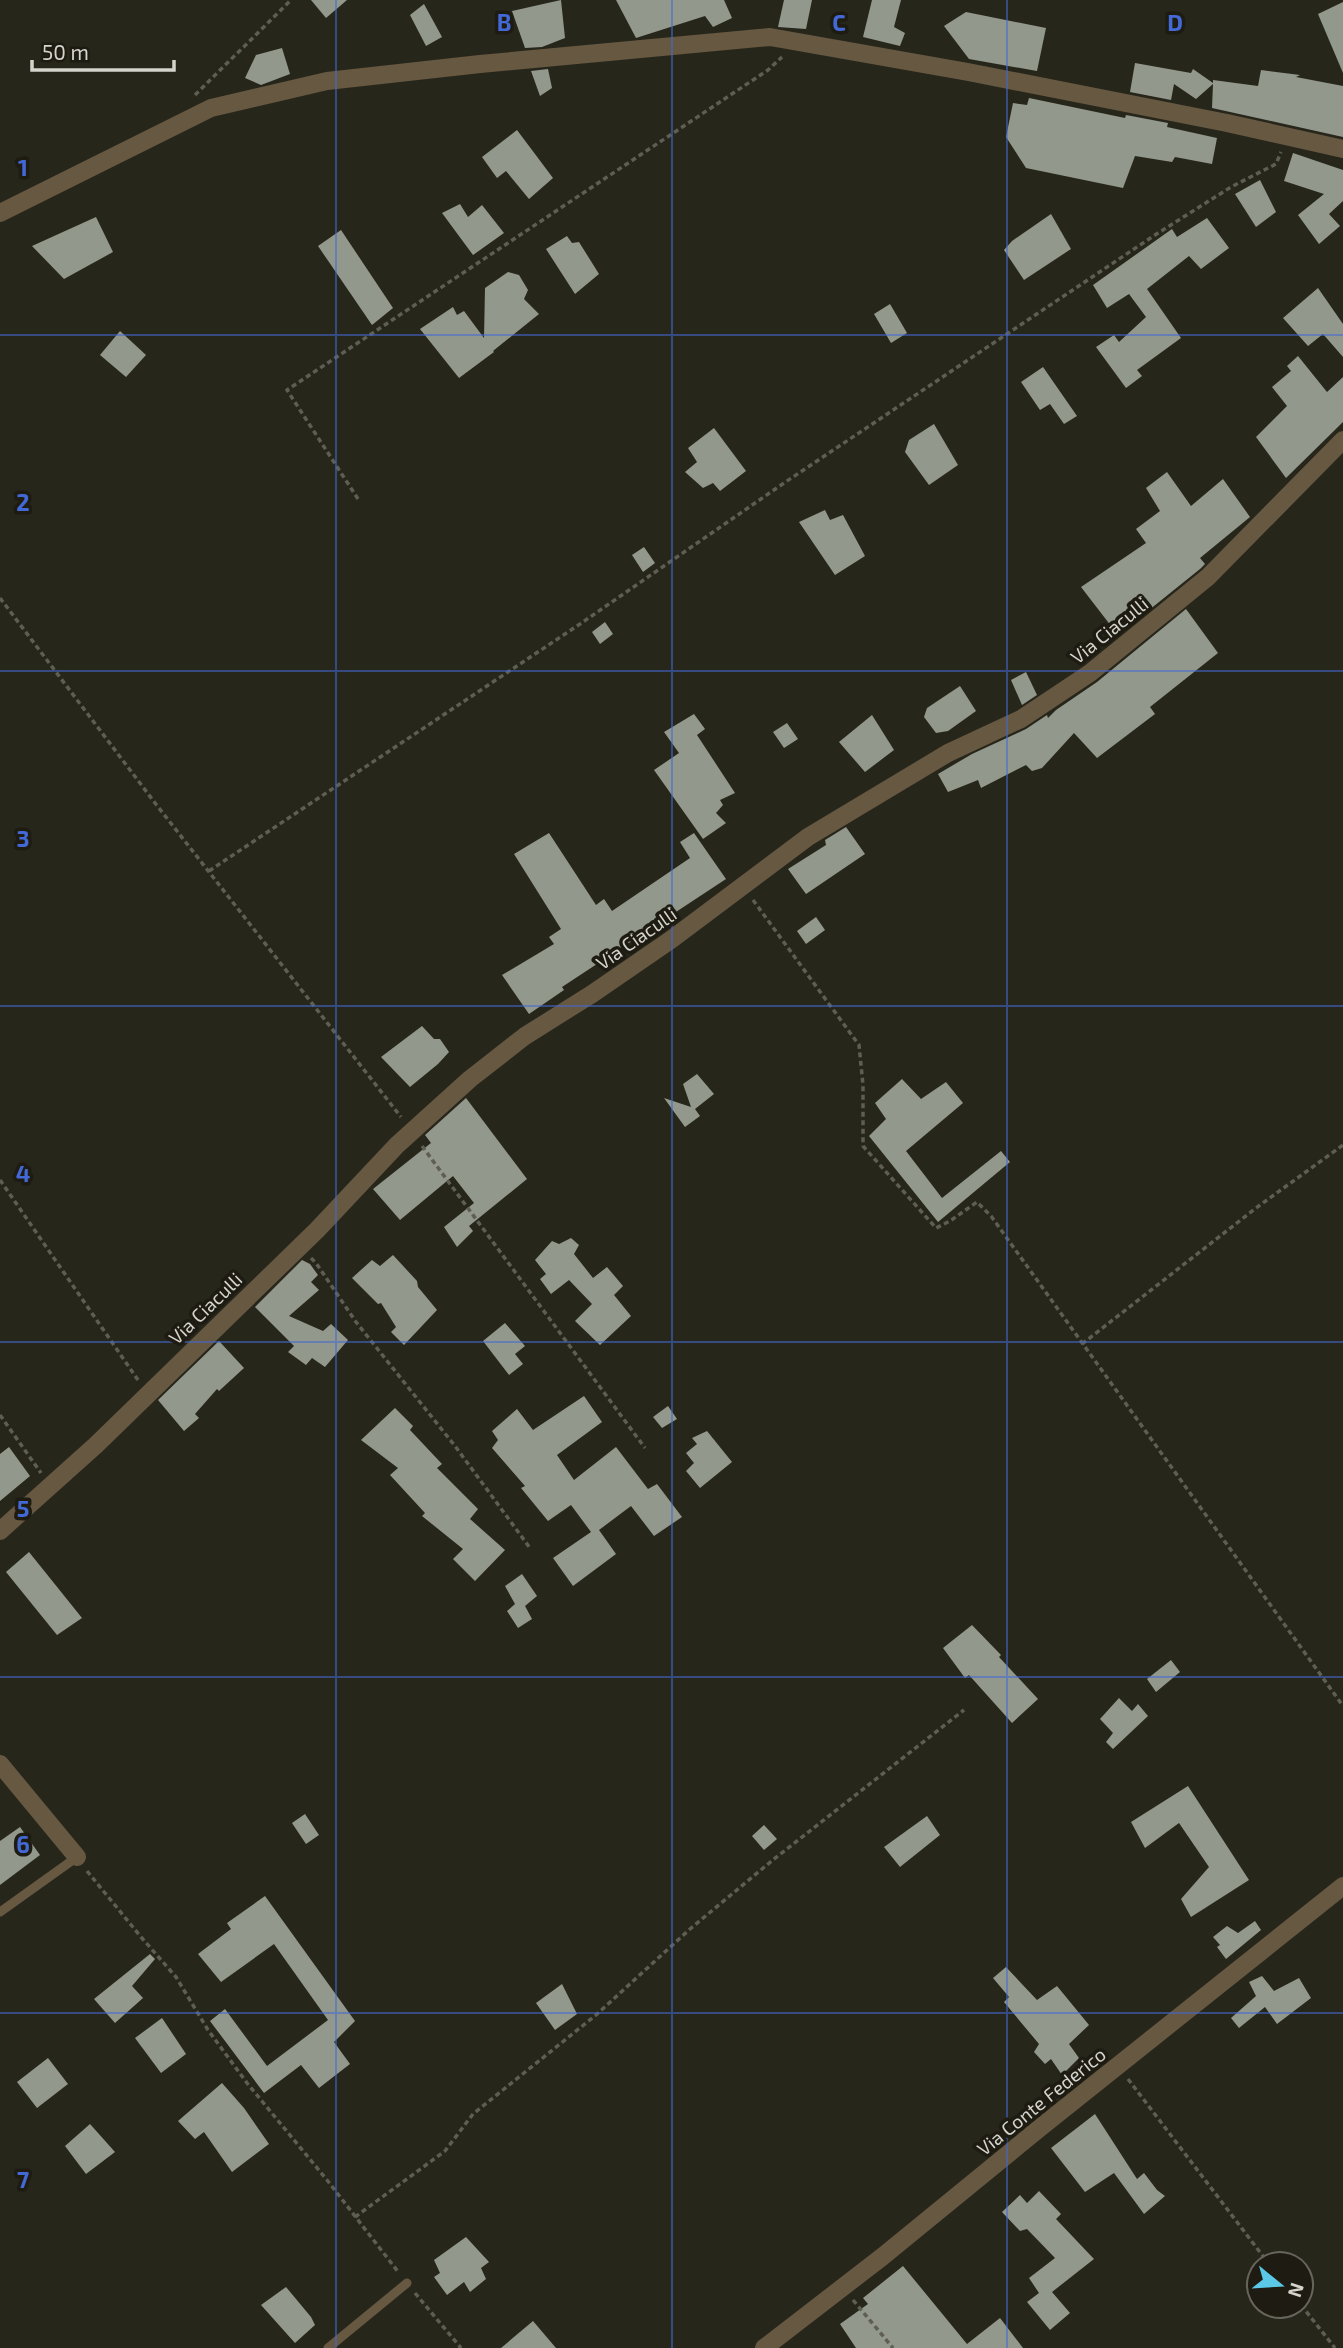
<svg xmlns="http://www.w3.org/2000/svg" width="1343" height="2348" viewBox="0 0 1343 2348" font-family="'Exo 2',sans-serif">
	<style>
		.building { fill: #93988c }
		.lines { fill: none; stroke-linecap: round; stroke-linejoin: round }
		.path { stroke: #5f5e54; stroke-width: 3.5; stroke-dasharray: 5 3.5; stroke-linecap: butt }
		.service { stroke: #675842; stroke-width: 9 }
		.minor { stroke: #675842; stroke-width: 18 }
		.tertiary { stroke: #675842; stroke-width: 18 }
		.grid { fill: none; stroke: #4269d6; stroke-width: 2; stroke-opacity: 0.55 }
		.labels { text-anchor: middle; dominant-baseline: central; stroke-width: 7; stroke-linejoin: round; paint-order: stroke }
		.street-label { font-size: 19px; fill: #d4d3cc; stroke: #1e1c12 }
		.grid-label { font-size: 23px; text-anchor: middle; font-weight: bold; fill: #4269d6; stroke: #1e1c12; stroke-width: 7; stroke-linejoin: round; paint-order: stroke }
	</style>
	<rect width="100%" height="100%" fill="#27261b"/>
	<g class="building">
		<polygon points="311,0 347,0 326,18"/>
		<polygon points="561,0 565,38 542,47 525,48 512,11"/>
		<polygon points="616,0 724,0 732,18 713,27 705,16 636,38"/>
		<polygon points="784,0 812,0 806,29 778,27"/>
		<polygon points="872,0 901,0 894,27 905,33 900,46 863,37"/>
		<polygon points="1343,2 1343,73 1318,14"/>
		<polygon points="424,4 442,37 426,46 410,15"/>
		<polygon points="966,12 1046,28 1037,71 969,59 944,26"/>
		<polygon points="282,48 290,74 261,85 245,78 256,55"/>
		<polygon points="1135,63 1191,73 1193,69 1213,83 1213,80 1258,86 1261,70 1300,75 1296,77 1343,86 1343,137 1212,108 1213,84 1196,99 1174,84 1171,100 1130,92"/>
		<polygon points="548,69 552,88 540,96 531,71"/>
		<polygon points="1029,98 1125,118 1126,115 1168,123 1167,127 1217,138 1212,164 1175,157 1172,162 1135,156 1123,188 1026,168 1006,137 1013,103 1027,105"/>
		<polygon points="517,130 553,178 529,199 506,171 497,178 482,157"/>
		<polygon points="1293,153 1343,170 1343,201 1329,214 1340,226 1319,244 1298,215 1324,194 1284,181"/>
		<polygon points="1260,180 1276,212 1256,227 1235,194"/>
		<polygon points="460,204 468,217 482,205 504,233 473,255 442,213"/>
		<polygon points="1051,214 1071,249 1024,280 1004,250 1012,241"/>
		<polygon points="96,217 113,252 64,279 32,246"/>
		<polygon points="1207,218 1229,248 1201,269 1189,256 1147,289 1181,338 1137,370 1142,376 1126,388 1096,347 1114,335 1119,342 1146,317 1129,294 1107,308 1093,285 1172,229 1177,237"/>
		<polygon points="341,230 393,308 372,325 318,246"/>
		<polygon points="567,236 572,243 579,242 599,274 575,294 546,249"/>
		<polygon points="508,272 519,275 528,290 524,299 539,314 493,351 494,352 459,378 420,329 453,307 457,315 464,311 484,338 485,288"/>
		<polygon points="1318,288 1343,324 1343,357 1323,334 1308,346 1283,318"/>
		<polygon points="890,304 907,333 891,343 874,314"/>
		<polygon points="120,331 146,355 126,377 100,355"/>
		<polygon points="1298,356 1327,392 1343,377 1343,422 1286,478 1256,437 1287,406 1272,387 1291,371 1287,366"/>
		<polygon points="1043,367 1077,416 1064,424 1050,404 1040,410 1021,382"/>
		<polygon points="934,424 958,465 929,485 905,452 909,440"/>
		<polygon points="714,428 746,471 720,491 713,483 703,488 685,472 697,462 688,448"/>
		<polygon points="1167,472 1191,506 1223,479 1250,517 1200,558 1205,564 1200,569 1118,635 1081,587 1146,543 1136,529 1160,511 1146,488"/>
		<polygon points="825,510 830,520 843,515 865,556 835,575 799,522"/>
		<polygon points="644,547 655,563 643,572 632,555"/>
		<polygon points="1186,609 1218,653 1150,707 1155,714 1097,758 1074,733 1042,768 1032,771 1026,765 981,788 978,780 948,792 938,774 972,754 1026,729 1047,715 1048,718 1056,710 1097,682"/>
		<polygon points="605,622 613,634 600,644 592,632"/>
		<polygon points="1026,672 1037,695 1022,705 1011,680"/>
		<polygon points="960,686 976,711 948,731 936,733 924,717 927,708"/>
		<polygon points="694,714 705,729 697,735 735,793 720,800 723,805 716,813 726,823 703,839 654,770 679,753 664,732"/>
		<polygon points="872,715 894,750 865,772 839,742"/>
		<polygon points="787,723 798,739 784,748 773,732"/>
		<polygon points="846,827 865,854 806,894 788,869 826,845 825,840"/>
		<polygon points="549,833 596,905 604,899 612,911 690,858 680,842 694,833 726,879 562,987 564,990 529,1014 502,975 554,944 549,937 561,929 514,854"/>
		<polygon points="816,917 825,930 806,944 797,931"/>
		<polygon points="422,1026 434,1039 440,1039 449,1052 438,1064 410,1087 381,1057"/>
		<polygon points="697,1074 714,1094 695,1109 700,1116 685,1127 664,1098 691,1107 683,1084"/>
		<polygon points="902,1079 921,1099 946,1082 963,1103 906,1151 942,1198 1001,1151 1010,1162 938,1222 869,1136 886,1119 875,1103"/>
		<polygon points="466,1098 527,1179 469,1226 473,1231 457,1247 444,1227 474,1203 453,1176 400,1220 373,1189 431,1143 425,1135"/>
		<polygon points="571,1238 579,1245 574,1254 593,1278 607,1267 623,1286 614,1295 631,1316 600,1345 575,1321 592,1304 569,1280 551,1294 540,1279 546,1274 535,1260 552,1241 559,1244"/>
		<polygon points="393,1255 417,1281 418,1287 437,1310 404,1345 391,1332 396,1327 381,1303 378,1304 352,1278 372,1260 380,1266"/>
		<polygon points="302,1260 310,1264 318,1275 311,1282 319,1290 289,1316 323,1331 331,1324 348,1340 325,1367 312,1358 306,1365 288,1352 294,1346 255,1307"/>
		<polygon points="505,1323 525,1346 515,1354 523,1364 509,1375 483,1341"/>
		<polygon points="219,1341 244,1368 219,1391 217,1389 195,1414 199,1418 184,1431 158,1400"/>
		<polygon points="584,1396 602,1422 557,1455 574,1480 616,1447 648,1489 657,1484 682,1517 654,1536 631,1506 599,1530 616,1554 573,1586 553,1558 591,1532 571,1505 548,1521 521,1488 525,1486 492,1448 498,1440 492,1431 517,1409 533,1430"/>
		<polygon points="668,1406 677,1419 662,1428 653,1417"/>
		<polygon points="395,1408 413,1426 410,1430 442,1464 437,1468 478,1509 470,1519 505,1550 475,1581 453,1559 463,1549 422,1516 425,1513 390,1475 398,1468 361,1440"/>
		<polygon points="707,1431 732,1462 700,1488 686,1471 694,1463 686,1453 697,1444 692,1438"/>
		<polygon points="9,1447 30,1476 0,1501 0,1454"/>
		<polygon points="29,1552 82,1618 57,1635 6,1572"/>
		<polygon points="522,1574 537,1596 525,1606 532,1619 518,1628 507,1611 515,1604 505,1586"/>
		<polygon points="972,1625 1001,1655 999,1657 1038,1699 1012,1723 969,1675 965,1678 943,1648"/>
		<polygon points="1171,1660 1180,1672 1156,1692 1147,1679"/>
		<polygon points="1119,1698 1132,1711 1138,1704 1148,1716 1113,1749 1106,1742 1113,1733 1100,1719"/>
		<polygon points="1188,1786 1249,1880 1191,1917 1181,1899 1209,1867 1179,1823 1145,1848 1131,1822"/>
		<polygon points="305,1814 319,1835 306,1844 292,1823"/>
		<polygon points="927,1816 940,1835 900,1867 884,1847"/>
		<polygon points="764,1825 777,1839 764,1850 752,1836"/>
		<polygon points="20,1827 40,1855 0,1885 0,1841"/>
		<polygon points="265,1896 355,2021 334,2042 350,2064 319,2088 301,2065 264,2093 210,2021 225,2009 267,2066 328,2020 274,1944 221,1982 198,1954 231,1929 227,1923"/>
		<polygon points="1255,1921 1261,1930 1226,1959 1217,1947 1220,1945 1213,1937 1227,1926 1238,1933"/>
		<polygon points="150,1954 155,1959 132,1986 143,1998 115,2023 94,1999"/>
		<polygon points="1006,1967 1037,2000 1057,1986 1089,2025 1069,2044 1079,2058 1062,2075 1051,2059 1045,2064 1034,2052 1039,2044 1004,2002 1009,1997 993,1978"/>
		<polygon points="1262,1976 1274,1991 1299,1978 1311,1998 1277,2024 1265,2007 1239,2028 1231,2018 1256,1996 1249,1982"/>
		<polygon points="562,1984 577,2014 555,2030 536,2003"/>
		<polygon points="162,2018 186,2054 161,2073 135,2038"/>
		<polygon points="48,2058 68,2084 37,2108 17,2082"/>
		<polygon points="222,2083 244,2108 269,2144 232,2172 204,2132 195,2139 178,2121"/>
		<polygon points="1095,2114 1137,2179 1144,2173 1157,2190 1165,2196 1144,2214 1114,2173 1085,2192 1051,2148"/>
		<polygon points="90,2124 115,2152 86,2174 65,2146"/>
		<polygon points="1039,2191 1061,2214 1056,2219 1094,2259 1052,2292 1070,2313 1050,2330 1027,2302 1039,2293 1029,2278 1055,2258 1027,2229 1020,2231 1002,2212 1020,2195 1027,2203"/>
		<polygon points="466,2237 489,2262 481,2268 486,2279 470,2292 464,2282 447,2295 434,2277 440,2273 434,2260"/>
		<polygon points="903,2266 967,2344 1000,2318 1023,2348 856,2348 840,2324 868,2304 863,2298"/>
		<polygon points="286,2287 311,2317 315,2325 295,2343 261,2305"/>
		<polygon points="533,2321 556,2348 501,2348"/>
	</g>
	<g class="lines">
		<g class="path">
			<polyline points="195,95 291,0"/>
			<polyline points="358,499 287,390 768,70 782,57"/>
			<polyline points="0,598 155,803 401,1117"/>
			<polyline points="209,871 580,624 784,483 1155,235 1231,187 1276,164 1281,152"/>
			<polyline points="753,900 859,1045 863,1085 863,1146 936,1228 950,1221 977,1202 991,1216 1343,1706"/>
			<polyline points="422,1146 645,1448"/>
			<polyline points="0,1180 138,1380"/>
			<polyline points="311,1258 316,1263 356,1322 455,1446 530,1548"/>
			<polyline points="1082,1344 1256,1208 1343,1145"/>
			<polyline points="0,1415 41,1473"/>
			<polyline points="87,1871 141,1937 176,1977 208,2030 247,2083 327,2180 399,2273"/>
			<polyline points="1128,2079 1269,2264"/>
			<polyline points="355,2217 445,2151 473,2114 596,2015 690,1929 774,1859 964,1710"/>
			<polyline points="415,2293 461,2348"/>
			<polyline points="853,2300 893,2348"/>
			<polyline points="1301,2305 1335,2348"/>
		</g>
		<g class="service">
			<polyline points="0,1912 77,1857"/>
			<polyline points="328,2348 407,2283"/>
		</g>
		<polyline class="minor" points="0,1764 77,1857"/>
		<g class="tertiary">
			<polyline points="0,213 211,108 327,81 480,64 770,37 968,72 1227,123 1343,149"/>
			<polyline points="0,1531 96,1445 317,1230 397,1145 470,1079 525,1036 592,994 672,939 808,837 948,753 1021,719 1090,673 1208,577 1343,440"/>
			<polyline points="764,2348 882,2257 1041,2127 1343,1886"/>
		</g>
	</g>
	<path class="grid" d="M336,0V2348M672,0V2348M1007,0V2348M0,335H1343M0,671H1343M0,1006H1343M0,1342H1343M0,1677H1343M0,2013H1343"/>
	<g class="labels">
		<g class="street-label">
			<text transform="translate(1109 630) rotate(-39)">Via Ciaculli</text>
			<text transform="translate(636 938) rotate(-35)">Via Ciaculli</text>
			<text transform="translate(205 1308) rotate(-44)">Via Ciaculli</text>
			<text transform="translate(1041 2101) rotate(-39)">Via Conte Federico</text>
		</g>
	</g>
	<g class="grid-label">
		<text x="504" y="31">B</text>
		<text x="839" y="31">C</text>
		<text x="1175" y="31">D</text>
		<text x="23" y="176">1</text>
		<text x="23" y="511">2</text>
		<text x="23" y="847">3</text>
		<text x="23" y="1182">4</text>
		<text x="23" y="1517">5</text>
		<text x="23" y="1853">6</text>
		<text x="23" y="2188">7</text>
	</g>
	<g transform="translate(1280 2285) rotate(108)"><circle r="33" fill="#1e1c12" stroke="#67655c" stroke-width="2"/>
	<path d="M0-5L12 26L0 18L-12 26Z" fill="#5ac8e6"/>
	<text y="-10" font-size="19" font-weight="bold" text-anchor="middle" fill="#d4d3cc">N</text>
	</g>
	<path d="M32 60v10h142v-10" fill="none" stroke="#d4d3cc" stroke-width="3.5"/>
	<text x="42" y="60" font-size="21" fill="#d4d3cc" stroke="#1e1c12" stroke-width="5" paint-order="stroke">50 m</text>
</svg>
